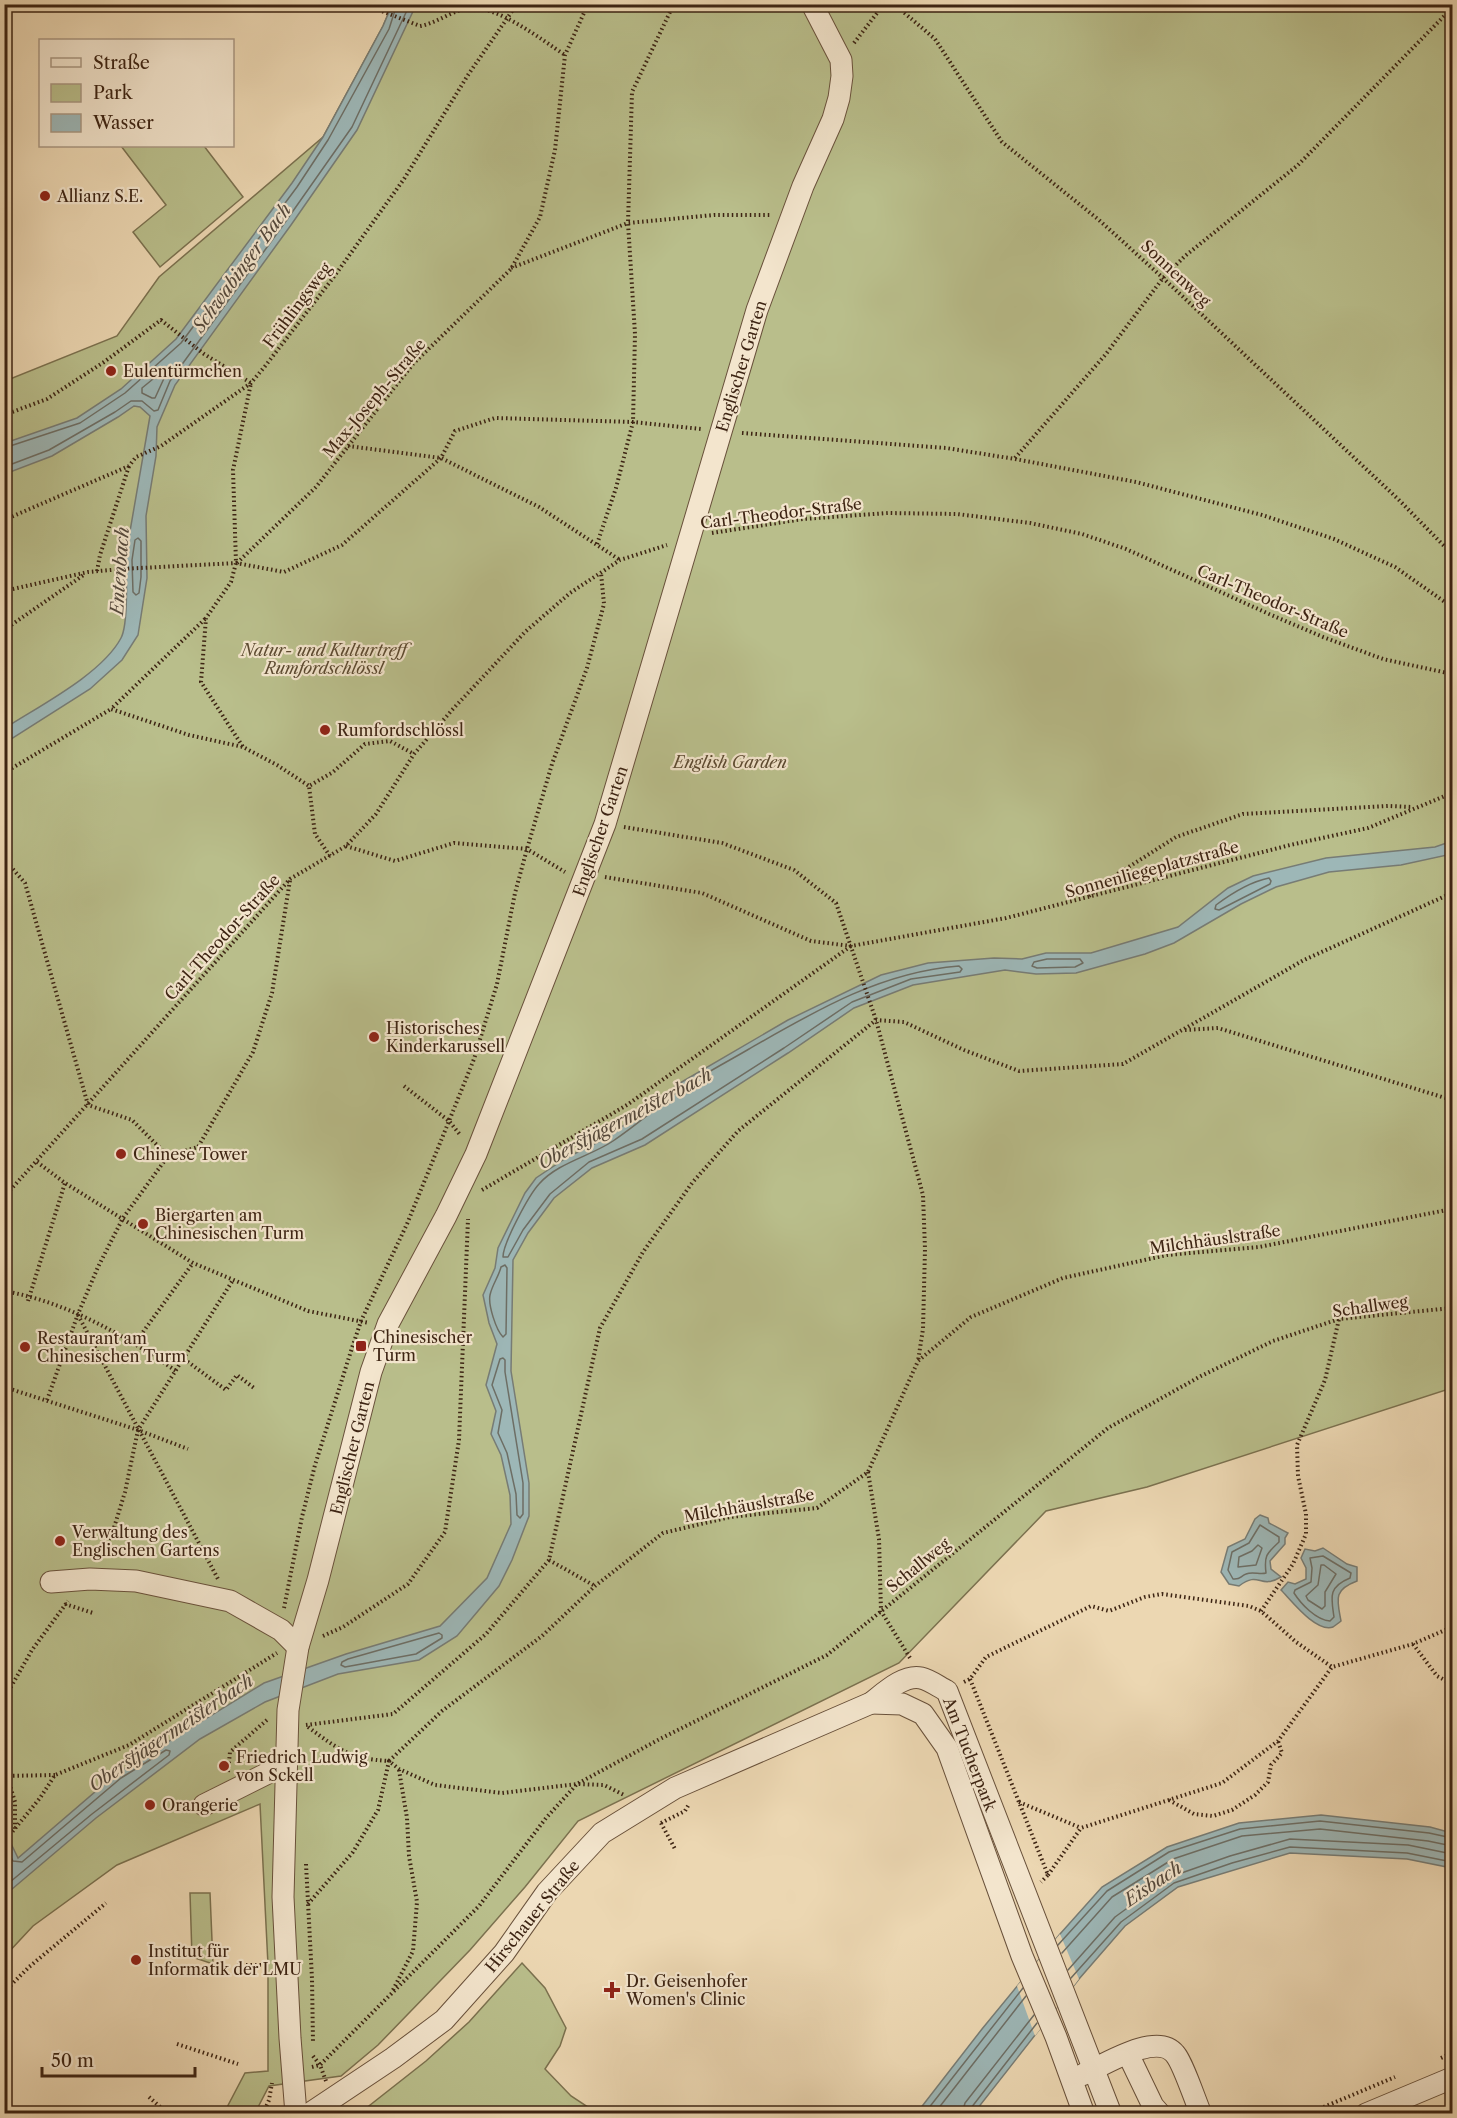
<svg xmlns="http://www.w3.org/2000/svg" width="1457" height="2118" viewBox="0 0 1457 2118" font-family="'Libre Caslon Text',serif">
	<style>
		.green { fill: #b9be8b; stroke: #7b714f; stroke-width: 1.5 }
		.water { fill: #9db7b7; stroke: #777c75; stroke-width: 1.5 }
		.pier { fill: #ecd7b2 }
		.lines { fill: none; stroke-linecap: round; stroke-linejoin: round }
		.shore { stroke: #6d6e65; stroke-width: 1.5 }
		.minor-casing { stroke: #69513b; stroke-width: 23 }
		.path { stroke: #3d2413; stroke-width: 4; stroke-dasharray: 1.5 3; stroke-linecap: butt }
		.minor { stroke: #f3e5cd; stroke-width: 21 }
		.poi-dot { fill: #8f2418; stroke: #f3e5cd; stroke-width: 2 }
		.labels { text-anchor: middle; dominant-baseline: central; stroke-width: 4.5; stroke-linejoin: round; paint-order: stroke }
		.poi-label { font-size: 16px; fill: #3d2413; stroke: #f3e5cd; text-anchor: start }
		.street-label { font-size: 16px; fill: #3d2413; stroke: #f3e5cd }
		.park-label { font-size: 16px; font-style: italic; fill: #5c4a31; stroke: #f3e5cd }
		.water-label { font-size: 18px; font-style: italic; fill: #55493c; stroke: #f3e5cd }
	</style>
	<rect width="100%" height="100%" fill="#ecd7b2"/>
	<filter id="stains"><feTurbulence type="fractalNoise" baseFrequency=".00333" numOctaves="4"/><feColorMatrix values="0 0 0 0 .2 0 0 0 0 .09 0 0 0 0 .02 0 0 0 .5 -.17"/></filter>
	<radialGradient id="worn" r=".72"><stop offset=".6" stop-color="#630" stop-opacity="0"/><stop offset="1" stop-color="#630" stop-opacity=".3"/></radialGradient>
	<g class="green">
		<polygon points="392,5 1452,5 1452,1388 1147,1487 1046,1511 899,1663 578,1821 525,1887 470,1950 378,2045 341,2076 269,2086 255,2113 224,2113 245,2073 268,2071 268,1965 260,1804 117,1865 33,1926 5,1956 5,381 117,336 159,277 323,137 383,26"/>
		<polygon points="121,146 204,146 243,197 160,267 133,232 166,205"/>
		<polygon points="190,1893 210,1893 213,1964 192,1957"/>
		<polygon points="522,1963 545,1988 566,2028 560,2046 545,2069 571,2096 597,2113 360,2113 426,2061 469,2022"/>
	</g>
	<g class="water">
		<path d="M392,5H416L357,130L291,225L175,385L157,427L156,456L146,516L147,578L138,635L122,660L90,689L5,743V728C39,706 102,674 121,638C128,625 127,576 125,560L150,416L140,407L134,406L118,417L52,456L5,474V443L77,418L121,389L176,339L292,183L323,137L383,26Z"/>
		<polygon points="1452,841 1452,854 1401,865 1329,872 1276,887 1241,904 1174,943 1145,954 1076,973 1036,974 1005,970 913,985 854,1008 788,1053 645,1145 592,1168 554,1198 528,1233 513,1260 511,1371 529,1483 529,1516 512,1560 499,1586 457,1636 419,1660 338,1674 265,1702 200,1739 96,1818 5,1895 4,1829 18,1858 117,1773 264,1683 346,1654 440,1626 487,1578 511,1524 510,1495 501,1455 491,1434 496,1411 486,1385 497,1344 489,1323 483,1295 495,1268 498,1248 525,1193 536,1178 566,1158 608,1137 680,1083 788,1020 881,975 928,963 994,958 1022,959 1046,953 1091,953 1178,927 1228,888 1253,876 1326,858 1435,847"/>
		<path d="M1260,1515L1268,1518L1269,1523L1288,1533L1285,1538V1544L1270,1561L1271,1569L1281,1577C1259,1590 1260,1570 1239,1586L1229,1584L1221,1572L1228,1547L1245,1539L1255,1519Z"/>
		<path d="M1323,1548L1347,1564L1357,1567V1581C1333,1590 1337,1599 1341,1621C1340,1622 1333,1627 1333,1627C1316,1633 1291,1600 1281,1590L1288,1582L1295,1584L1306,1579V1568L1301,1558L1305,1549L1315,1551Z"/>
		<polygon points="1321,1815 1430,1827 1452,1833 1452,1868 1407,1859 1290,1853 1178,1887 1125,1926 1079,1979 974,2113 916,2114 982,2029 1060,1934 1102,1887 1167,1847 1239,1823"/>
	</g>
	<polygon class="pier" points="1060,1934 1079,1979 1035,2036 1017,1986"/>
	<g class="lines">
		<g class="shore">
			<polygon points="164,370 166,374 155,398 152,398 142,393 142,388"/>
			<polyline points="4,448 80,423 125,393 181,343 297,187 328,140 389,29 397,4"/>
			<polyline points="4,467 49,450 115,412 131,401 142,401 154,411 158,410 170,381 286,221 352,127 410,4"/>
			<polygon points="138,538 141,541 141,577 139,593 136,595 133,592 132,560 135,540"/>
			<path d="M1269,878L1271,881L1270,884L1219,910L1215,909L1216,905C1232,893 1249,882 1269,878Z"/>
			<polygon points="1047,959 1080,959 1083,963 1075,967 1037,968 1032,966 1034,962"/>
			<path d="M959,966L962,969L960,972L911,979L852,1002L784,1048L642,1139L589,1162L550,1194L523,1230L508,1257H503C503,1243 529,1195 539,1184C557,1163 591,1156 613,1141C637,1125 659,1105 682,1089C703,1074 727,1062 749,1049C815,1011 881,972 959,966Z"/>
			<path d="M505,1265L507,1268L506,1334L503,1337C496,1330 488,1305 490,1295C492,1285 499,1276 501,1267Z"/>
			<polygon points="503,1358 505,1360 505,1372 523,1483 523,1514 520,1518 517,1515 516,1494 507,1453 498,1433 502,1410 492,1385 500,1359"/>
			<path d="M1260,1525L1279,1537V1542C1266,1554 1264,1556 1266,1573C1260,1575 1253,1571 1246,1574C1240,1576 1241,1580 1233,1579L1228,1570L1232,1552L1249,1543Z"/>
			<polygon points="1258,1545 1262,1548 1256,1565 1238,1567 1239,1557 1252,1551"/>
			<path d="M1323,1556L1351,1573L1350,1578C1328,1587 1331,1597 1334,1617L1330,1621C1316,1620 1301,1604 1294,1593L1295,1590L1311,1582L1312,1568L1310,1558Z"/>
			<polygon points="1321,1565 1324,1565 1336,1574 1325,1592 1325,1606 1322,1609 1308,1600 1306,1596 1318,1585"/>
			<polygon points="439,1633 442,1635 442,1638 416,1654 345,1667 341,1665 342,1662 348,1659"/>
			<polyline points="4,1844 13,1861 22,1862 121,1778 166,1750 170,1751 169,1755 92,1814 4,1887"/>
			<polyline points="1058,1945 1107,1891 1169,1852 1240,1829 1320,1821 1429,1833 1452,1838"/>
			<polyline points="1062,1953 1112,1897 1173,1859 1242,1836 1320,1829 1428,1841 1452,1846"/>
			<polyline points="1068,1970 1115,1917 1170,1877 1230,1856 1290,1839 1408,1845 1452,1854"/>
			<polyline points="1071,1978 1121,1922 1174,1883 1232,1863 1290,1847 1407,1853 1452,1862"/>
			<polyline points="924,2114 1023,1988"/>
			<polyline points="934,2114 1026,1996"/>
			<polyline points="962,2114 965,2103 1034,2015"/>
			<polyline points="970,2114 971,2108 1037,2023"/>
		</g>
		<defs>
			<g id="minor">
				<polyline points="51,1582 90,1579 136,1581 230,1601 281,1630 298,1647"/>
				<polyline points="871,1703 902,1704 923,1714 947,1748 1022,1956 1056,2037 1084,2114"/>
				<polyline points="204,1805 286,1764"/>
				<polyline points="1128,2054 1153,2106 1160,2114"/>
				<path d="M1082,2075C1104,2065 1157,2031 1175,2054C1183,2063 1195,2100 1201,2114"/>
				<polyline points="296,2114 290,2038 283,1897 288,1710 298,1647 318,1580 371,1372 388,1324 446,1216 476,1154 605,824 757,310 803,186 833,119 839,98 842,76 841,60 812,4"/>
				<path d="M309,2114L393,2058L444,2020L504,1953L547,1892L602,1833L675,1788L871,1703C884,1693 904,1674 921,1678C930,1680 939,1687 947,1691L1111,2114"/>
				<polyline points="1366,2114 1452,2078"/>
			</g>
		</defs>
		<use href="#minor" class="minor-casing"/>
		<g class="path">
			<polyline points="894,4 935,39 1002,142 1099,220 1163,278 1398,499 1452,554"/>
			<path d="M374,8L420,26C437,23 451,11 469,8C497,5 542,40 565,55"/>
			<polyline points="854,43 884,4"/>
			<polyline points="511,268 628,223 714,215 771,215"/>
			<polyline points="4,415 47,399 104,362 161,320 204,354 251,383 233,470 236,563 231,582 206,618 201,682 243,747"/>
			<polyline points="742,433 946,448 1015,459 1136,482 1262,515 1334,539 1395,567 1452,607"/>
			<polyline points="348,446 441,458 539,507 620,560"/>
			<polyline points="1015,458 1106,354 1163,278 1185,256 1298,165 1452,8"/>
			<polyline points="4,520 129,466 136,457 161,446 251,383 266,365 333,278 404,179 468,75 517,4"/>
			<polyline points="712,533 803,519 888,513 957,514 1030,523 1082,534 1126,549 1269,614 1323,637 1383,659 1452,674"/>
			<polyline points="597,544 616,488 633,422 635,334 628,223 632,92 670,12 676,4"/>
			<polyline points="237,563 316,487 413,364 511,269 540,217 555,150 565,55 588,4"/>
			<polyline points="97,571 100,555 129,466"/>
			<polyline points="4,591 88,572 121,569 236,563 284,572 342,545 441,458 455,431 495,418 633,422 701,429"/>
			<polyline points="205,619 111,709 189,735 243,747 277,765 309,786"/>
			<polyline points="4,630 85,574"/>
			<polyline points="4,773 111,709"/>
			<polyline points="624,827 722,843 794,870 836,903 876,1020 923,1195 925,1249 923,1329 918,1361"/>
			<polyline points="346,846 395,861 454,843 527,849 565,872"/>
			<polyline points="330,856 315,834 309,786 333,772 365,744 390,741 414,754"/>
			<polyline points="4,859 25,883 88,1105 132,1120 168,1156"/>
			<polyline points="605,877 702,893 811,941 851,946 1006,918 1290,845 1368,828 1452,793"/>
			<polyline points="1089,896 1116,875 1176,837 1243,814 1388,806 1413,807"/>
			<polyline points="1185,1030 1218,1028 1452,1100"/>
			<polyline points="404,1086 449,1121 474,1059 497,984 515,893 527,849 552,764 587,668 604,604 601,573"/>
			<polyline points="37,1162 65,1183 193,1263 308,1311 369,1323"/>
			<polyline points="482,1190 627,1105 851,946"/>
			<polyline points="4,1197 290,879 346,846 376,814 414,754 452,710 525,632 570,593 620,560 667,545"/>
			<path d="M4,1291C67,1302 124,1335 176,1371"/>
			<polyline points="28,1301 65,1183"/>
			<polyline points="78,1315 218,1579"/>
			<polyline points="135,1343 193,1263"/>
			<polyline points="184,1359 226,1390 237,1375 254,1388"/>
			<polyline points="4,1387 138,1430 188,1449"/>
			<polyline points="47,1400 78,1314 98,1267 123,1218 168,1156 198,1147 253,1052 272,993 290,880"/>
			<polyline points="868,1472 879,1539 881,1611 910,1658"/>
			<polyline points="99,1560 113,1531 125,1492 138,1430 233,1280"/>
			<polyline points="549,1560 595,1586"/>
			<polyline points="65,1604 93,1613"/>
			<polyline points="284,1608 302,1517 315,1465 351,1351 361,1321 407,1224 449,1121 461,1136"/>
			<polyline points="1261,1611 1293,1564 1306,1534 1306,1514 1298,1476 1297,1445 1325,1380 1339,1319"/>
			<polyline points="323,1636 343,1627 408,1584 445,1532 459,1440 468,1219"/>
			<polyline points="1413,1644 1437,1676 1452,1684"/>
			<polyline points="970,1679 1048,1875 1041,1882"/>
			<polyline points="964,1682 970,1679 986,1657 1091,1606 1109,1611 1145,1597 1162,1594 1249,1606 1261,1611 1296,1642 1332,1667"/>
			<polyline points="4,1699 32,1650 68,1601"/>
			<polyline points="306,1725 393,1714 486,1634 549,1560 600,1328 643,1252 692,1183 738,1131 876,1020 904,1022 964,1050 1019,1071 1123,1064 1304,960 1452,893"/>
			<path d="M308,1727C339,1750 351,1759 389,1761L442,1711L542,1636L595,1586L663,1533L730,1517L817,1508L868,1472L918,1361L971,1317L1063,1278L1167,1255L1259,1247L1452,1209"/>
			<polyline points="4,1766 15,1802 15,1831"/>
			<polyline points="228,1772 230,1752 268,1719"/>
			<polyline points="4,1776 55,1775"/>
			<polyline points="1169,1800 1194,1814 1213,1816 1232,1810 1255,1795 1268,1782 1271,1765 1282,1753 1278,1741"/>
			<polyline points="1019,1802 1081,1828"/>
			<polyline points="661,1823 685,1811 689,1804"/>
			<polyline points="661,1823 675,1849"/>
			<polyline points="4,1842 40,1798 55,1775 129,1745 277,1653"/>
			<polyline points="306,1864 312,1979 313,2043"/>
			<polyline points="1048,1875 1081,1828 1222,1783 1278,1741 1332,1667 1413,1644 1452,1627"/>
			<polyline points="308,1904 353,1852 378,1810 389,1761 399,1769 435,1785 502,1793 577,1784 658,1740 827,1655 1108,1428 1201,1376 1273,1341 1339,1319 1452,1308"/>
			<polyline points="237,1965 267,1965"/>
			<polyline points="393,1990 413,1951 417,1902 409,1856 407,1818 399,1770"/>
			<polyline points="4,1992 29,1967 106,1903"/>
			<polyline points="177,2044 238,2064"/>
			<polyline points="313,2056 320,2065 326,2081"/>
			<polyline points="1441,2058 1452,2053"/>
			<polyline points="312,2067 320,2065 479,1906 546,1818 577,1784 604,1785 624,1795"/>
			<polyline points="149,2097 168,2114"/>
			<polyline points="263,2114 269,2100 272,2083"/>
			<polyline points="1307,2114 1395,2077"/>
		</g>
		<use href="#minor" class="minor"/>
	</g>
	<g class="poi-dot">
		<circle cx="45" cy="196" r="6"/>
		<circle cx="111" cy="371" r="6"/>
		<circle cx="325" cy="730" r="6"/>
		<circle cx="374" cy="1037" r="6"/>
		<circle cx="121" cy="1154" r="6"/>
		<circle cx="143" cy="1224" r="6"/>
		<rect x="355" y="1340" width="12" height="12" rx="3"/>
		<circle cx="25" cy="1347" r="6"/>
		<circle cx="60" cy="1541" r="6"/>
		<circle cx="224" cy="1766" r="6"/>
		<circle cx="150" cy="1805" r="6"/>
		<circle cx="136" cy="1960" r="6"/>
		<path d="M609 1981h6v6h6v6h-6v6h-6v-6h-6v-6h6z"/>
	</g>
	<g class="labels">
		<g class="poi-label">
			<text x="57" y="196">Allianz S.E.</text>
			<text x="123" y="371">Eulentürmchen</text>
			<text x="337" y="730">Rumfordschlössl</text>
			<text x="386" y="1028">Historisches<tspan x="386" dy="18">Kinderkarussell</tspan></text>
			<text x="133" y="1154">Chinese Tower</text>
			<text x="155" y="1215">Biergarten am<tspan x="155" dy="18">Chinesischen Turm</tspan></text>
			<text x="373" y="1337">Chinesischer<tspan x="373" dy="18">Turm</tspan></text>
			<text x="37" y="1338">Restaurant am<tspan x="37" dy="18">Chinesischen Turm</tspan></text>
			<text x="72" y="1532">Verwaltung des<tspan x="72" dy="18">Englischen Gartens</tspan></text>
			<text x="236" y="1757">Friedrich Ludwig<tspan x="236" dy="18">von Sckell</tspan></text>
			<text x="162" y="1805">Orangerie</text>
			<text x="148" y="1951">Institut für<tspan x="148" dy="18">Informatik der LMU</tspan></text>
			<text x="626" y="1981">Dr. Geisenhofer<tspan x="626" dy="18">Women's Clinic</tspan></text>
		</g>
		<g class="street-label">
			<text transform="translate(1176 273) rotate(43)">Sonnenweg</text>
			<text transform="translate(297 305) rotate(-53)">Frühlingsweg</text>
			<text transform="translate(741 366) rotate(-73)">Englischer Garten</text>
			<text transform="translate(374 398) rotate(-50)">Max-Joseph-Straße</text>
			<text transform="translate(781 513) rotate(-7)">Carl-Theodor-Straße</text>
			<text transform="translate(1273 601) rotate(23)">Carl-Theodor-Straße</text>
			<text transform="translate(600 831) rotate(-71)">Englischer Garten</text>
			<text transform="translate(1152 869) rotate(-15)">Sonnenliegeplatzstraße</text>
			<text transform="translate(222 937) rotate(-48)">Carl-Theodor-Straße</text>
			<text transform="translate(1215 1239) rotate(-8)">Milchhäuslstraße</text>
			<text transform="translate(1370 1306) rotate(-8)">Schallweg</text>
			<text transform="translate(352 1448) rotate(-76)">Englischer Garten</text>
			<text transform="translate(749 1505) rotate(-10)">Milchhäuslstraße</text>
			<text transform="translate(918 1565) rotate(-39)">Schallweg</text>
			<text transform="translate(970 1754) rotate(69)">Am Tucherpark</text>
			<text transform="translate(532 1916) rotate(-51)">Hirschauer Straße</text>
		</g>
		<g class="park-label">
			<text x="324" y="650">Natur- und Kulturtreff<tspan x="324" dy="18">Rumfordschlössl</tspan></text>
			<text x="730" y="762">English Garden</text>
		</g>
		<g class="water-label">
			<text transform="translate(242 268) rotate(-54)">Schwabinger Bach</text>
			<text transform="translate(120 571) rotate(-86)">Entenbach</text>
			<text transform="translate(625 1119) rotate(-28)">Oberstjägermeisterbach</text>
			<text transform="translate(171 1733) rotate(-34)">Oberstjägermeisterbach</text>
			<text transform="translate(1153 1884) rotate(-34)">Eisbach</text>
		</g>
	</g>
	<rect width="1457" height="2118" fill="none" stroke="#ecd7b2" stroke-width="24"/>
	<rect x="6" y="6" width="1445" height="2106" fill="none" stroke="#3d2413" stroke-width="3"/>
	<rect x="12" y="12" width="1433" height="2094" fill="none" stroke="#3d2413" stroke-width="1.5"/>
	<rect x="39" y="39" width="195" height="108" fill="#f3e5cd" stroke="#aa9883" stroke-width="1.5"/>
	<rect x="51" y="58" width="30" height="9" fill="#f3e5cd" stroke="#aa9883" stroke-width="1.5"/>
	<text x="93" y="69" font-size="18" fill="#3d2413">Straße</text>
	<rect x="51" y="84" width="30" height="18" fill="#b9be8b" stroke="#aa9883" stroke-width="1.5"/>
	<text x="93" y="99" font-size="18" fill="#3d2413">Park</text>
	<rect x="51" y="114" width="30" height="18" fill="#9db7b7" stroke="#aa9883" stroke-width="1.5"/>
	<text x="93" y="129" font-size="18" fill="#3d2413">Wasser</text>
	<path d="M42 2067v9h153v-9" fill="none" stroke="#3d2413" stroke-width="3"/>
	<text x="51" y="2067" font-size="18" fill="#3d2413" stroke="#f3e5cd" stroke-width="4.5" paint-order="stroke">50 m</text>
	<rect width="100%" height="100%" filter="url(#stains)"/>
	<rect width="100%" height="100%" fill="url(#worn)"/>
</svg>
